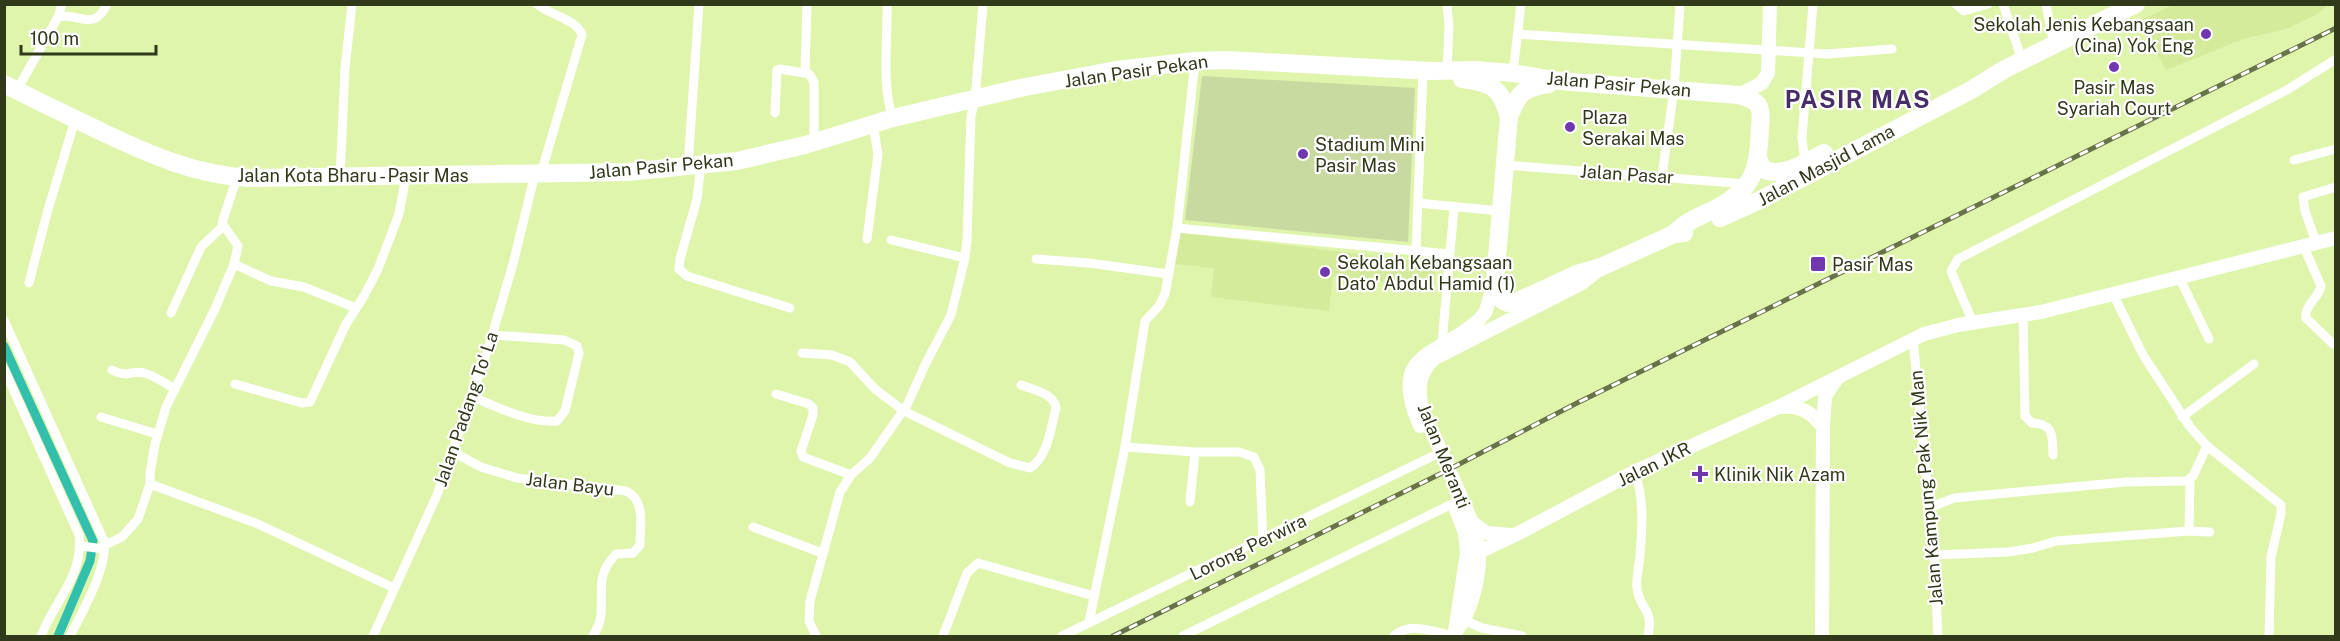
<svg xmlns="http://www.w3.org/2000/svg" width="2340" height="641" viewBox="0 0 2340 641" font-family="'Public Sans',sans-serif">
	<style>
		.built { fill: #d3eb9a }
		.green { fill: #c9daa1 }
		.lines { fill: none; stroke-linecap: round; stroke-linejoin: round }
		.canal { stroke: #32bfac; stroke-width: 9 }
		.street { stroke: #fff; stroke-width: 9 }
		.secondary { stroke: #fff; stroke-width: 14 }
		.highway { stroke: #fff; stroke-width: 18 }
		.rail-casing { stroke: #677348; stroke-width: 5 }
		.rail { stroke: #fff; stroke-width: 3; stroke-dasharray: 9; stroke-linecap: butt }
		.poi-dot { fill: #7037ae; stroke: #fff; stroke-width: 2 }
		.labels { text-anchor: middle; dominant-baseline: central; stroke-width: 4.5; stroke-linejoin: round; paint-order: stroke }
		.poi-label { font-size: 18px; fill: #31391b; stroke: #fff; text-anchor: start }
		.street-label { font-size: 18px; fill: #31391b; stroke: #fff }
		.district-label { font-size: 24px; font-weight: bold; letter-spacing: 1.5px; fill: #472e68; stroke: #fff }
	</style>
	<rect width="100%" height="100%" fill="#dff5ac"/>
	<g class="built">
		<polygon points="2175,4 2327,4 2327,5 2319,13 2286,29 2243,39 2166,70 2139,21"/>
		<polygon points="1177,232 1436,263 1433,288 1333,276 1329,311 1211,297 1214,268 1174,264"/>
	</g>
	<polygon class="green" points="1202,76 1415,88 1408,242 1185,220"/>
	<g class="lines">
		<polyline class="canal" points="4,346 93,541 90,561 58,636"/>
		<g class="street">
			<path d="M537,4C549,15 577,19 582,35L541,173"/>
			<path d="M887,4C888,40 881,85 893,118"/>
			<polyline points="1956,4 1964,11 1988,4"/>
			<polyline points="2003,4 2022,60"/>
			<polyline points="2046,4 2054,45"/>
			<polyline points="58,17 62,4"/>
			<polyline points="1518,34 1827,54 1892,49"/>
			<polyline points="1447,70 1449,27 1447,4"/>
			<polyline points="805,72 807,4"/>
			<polyline points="1513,73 1521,4"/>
			<path d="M17,90L58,17C79,12 94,33 107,4"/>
			<polyline points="775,113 777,70 780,69 809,74 814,82 814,142"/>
			<polyline points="2294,160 2336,149"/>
			<polyline points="1805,163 1802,138 1813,4"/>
			<polyline points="701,164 697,199 680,259 679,269 687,276 790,308"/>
			<polyline points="1506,165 1747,184"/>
			<polyline points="688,166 699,4"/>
			<polyline points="1662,176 1674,89 1680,4"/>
			<polyline points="340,178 345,69 352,4"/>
			<polyline points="1418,203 1500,211"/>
			<polyline points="1177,228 1449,254"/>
			<polyline points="867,239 878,154 873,124"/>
			<polyline points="891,240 965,258"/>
			<polyline points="2316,242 2305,211 2303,197 2336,187"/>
			<path d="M2303,245L2321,286C2319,298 2304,305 2306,318L2333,344"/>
			<polyline points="1416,250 1423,71"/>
			<polyline points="1036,259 1089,263 1169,274"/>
			<polyline points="234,264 271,281 304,287 356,308"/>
			<polyline points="2179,277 2209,339"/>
			<polyline points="29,283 47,213 75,120"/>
			<polyline points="2113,294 2143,355 2190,427 2207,446 2281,505 2281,514 2271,557 2269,636"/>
			<polyline points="171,313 201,247 222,227"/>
			<path d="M2023,315L2025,416L2032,423C2055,424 2052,436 2053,455"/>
			<path d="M4,320L104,541C108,568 82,612 70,636"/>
			<polyline points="1973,323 1951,271 1958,259 2287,90 2336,59"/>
			<polyline points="1913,339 1934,555 1938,636"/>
			<polyline points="1442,343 1454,208"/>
			<path d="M802,353L832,355L850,362L875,389L904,411L1010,463L1030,468C1048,457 1051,427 1056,408C1054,393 1033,390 1021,385"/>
			<path d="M4,369L79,535C84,575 54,602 41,636"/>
			<path d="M112,370C131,379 131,369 144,373C155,376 165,383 175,389"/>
			<polyline points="235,384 302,403 310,402 346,324 364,296 378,269 399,214 406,176"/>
			<polyline points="776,394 809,404 813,408 813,415 801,451 803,457 851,475"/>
			<path d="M471,396C497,407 528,423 557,421L565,411L579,353L577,346L564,340L493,335"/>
			<polyline points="101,417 157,434"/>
			<polyline points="2182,417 2254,364"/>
			<polyline points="1125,447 1195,452 1239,452 1254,457 1260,470 1263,541"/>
			<path d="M451,451L481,467L517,478L626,491C646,500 640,527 640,545L633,553L616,554C596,575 603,588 601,614C601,622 597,629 593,636"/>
			<path d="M1634,472C1645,496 1642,529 1640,556C1639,566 1636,578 1637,588C1640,612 1654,607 1648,636"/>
			<polyline points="150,484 258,524 394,588"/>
			<polyline points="1190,502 1195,452"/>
			<polyline points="1929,508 1954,498 2126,482 2187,481 2193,476 2207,446"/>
			<polyline points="753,527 822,553"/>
			<polyline points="2189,531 2190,479"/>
			<polyline points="105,545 122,537 138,519 150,484 150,473 155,444 166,407 215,309 234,264 238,246 222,223 237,177"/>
			<polyline points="81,546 104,549"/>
			<polyline points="1934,555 2009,552 2033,548 2056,541 2189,531 2210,532"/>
			<polyline points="1459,618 1482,628 1522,636"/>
			<polyline points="1089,622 1125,447 1145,321 1159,306 1165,294 1177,228 1195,61"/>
			<polyline points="373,636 437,495 488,349 513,264 535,174"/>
			<polyline points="816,636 809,621 810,601 840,492 851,475 870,458 907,405 926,363 951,315 965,258 967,240 971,116 975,100 983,4"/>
			<polyline points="943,636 967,573 978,563 1094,596"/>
			<polyline points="1062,636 1433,456"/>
			<polyline points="1183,636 1454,503"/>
			<path d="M1394,636C1410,621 1435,632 1454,636"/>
		</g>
		<g class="secondary">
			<polyline points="1739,95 1762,83 1768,73 1770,4"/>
			<path d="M1781,407C1800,405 1811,412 1823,427"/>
			<path d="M1420,426C1387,350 1437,358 1479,320L1486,311L1494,282"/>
			<polyline points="1471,522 1487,533 1510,535"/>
			<polyline points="1467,553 1479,552 1515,535 1634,472 1776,408 1924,334 1958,325 2041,312 2336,238"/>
			<polyline points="1455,631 1467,553 1465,533 1455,507"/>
			<path d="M1455,633C1472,612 1482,572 1478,545C1476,528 1467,512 1461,497C1448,468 1436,440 1423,411C1417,390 1418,373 1435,358L1582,283L1597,271"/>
			<polyline points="1822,636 1823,427 1825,396 1837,378"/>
		</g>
		<g class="highway">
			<path d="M1462,79C1493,83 1500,87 1509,117"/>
			<path d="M4,84C37,101 71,117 104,133C151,155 196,175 249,178L628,172L737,161L805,145L893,118L1020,88L1116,70L1195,61L1227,60L1431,71L1474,70L1513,73L1559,81L1739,95C1761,101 1762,107 1760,128C1758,172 1754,189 1713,210C1698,217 1685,222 1674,234"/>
			<path d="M1549,84C1522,88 1519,92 1509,117L1495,280C1498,292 1499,305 1514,303L1577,274L1601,267L1674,234L1684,233"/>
			<path d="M1759,161L1763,169C1782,179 1808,161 1824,153"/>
			<polyline points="1720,218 1760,200 1971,90 2005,69 2136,4"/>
		</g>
		<defs>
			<polyline id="rail" points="1113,636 1444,472 1577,403 2336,28"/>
		</defs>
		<use href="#rail" class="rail-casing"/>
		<use href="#rail" class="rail"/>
	</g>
	<g class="poi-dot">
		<circle cx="2206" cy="34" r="6"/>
		<circle cx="2114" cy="67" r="6"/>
		<circle cx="1570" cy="127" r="6"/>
		<circle cx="1303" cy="154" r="6"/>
		<rect x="1810" y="256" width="16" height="16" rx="3"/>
		<circle cx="1325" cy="272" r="6"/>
		<path d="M1697 465h6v6h6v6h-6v6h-6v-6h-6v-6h6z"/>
	</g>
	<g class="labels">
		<g class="poi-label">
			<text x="2194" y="24" text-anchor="end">Sekolah Jenis Kebangsaan<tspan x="2194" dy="21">(Cina) Yok Eng</tspan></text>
			<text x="2114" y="87" text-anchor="middle">Pasir Mas<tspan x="2114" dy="21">Syariah Court</tspan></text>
			<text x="1582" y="117">Plaza<tspan x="1582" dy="21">Serakai Mas</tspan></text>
			<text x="1315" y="144">Stadium Mini<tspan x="1315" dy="21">Pasir Mas</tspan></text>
			<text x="1337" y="262">Sekolah Kebangsaan<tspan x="1337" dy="21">Dato' Abdul Hamid (1)</tspan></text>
			<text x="1832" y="264">Pasir Mas</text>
			<text x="1714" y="474">Klinik Nik Azam</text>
		</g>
		<g class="street-label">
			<text transform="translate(1136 71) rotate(-8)">Jalan Pasir Pekan</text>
			<text transform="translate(1619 84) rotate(5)">Jalan Pasir Pekan</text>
			<text transform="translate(1826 165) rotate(-28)">Jalan Masjid Lama</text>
			<text transform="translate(661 166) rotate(-5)">Jalan Pasir Pekan</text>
			<text transform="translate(1627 174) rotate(4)">Jalan Pasar</text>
			<text x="353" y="175">Jalan Kota Bharu - Pasir Mas</text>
			<text transform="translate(466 409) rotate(-71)">Jalan Padang To' La</text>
			<text transform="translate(1444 456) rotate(68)">Jalan Meranti</text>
			<text transform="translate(1654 464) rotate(-26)">Jalan JKR</text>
			<text transform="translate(570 484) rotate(7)">Jalan Bayu</text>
			<text transform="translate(1926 488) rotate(-95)">Jalan Kampung Pak Nik Man</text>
			<text transform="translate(1248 547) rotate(-26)">Lorong Perwira</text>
		</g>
		<g class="district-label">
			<text x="1858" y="99">PASIR MAS</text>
		</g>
	</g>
	<rect width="2340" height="641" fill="none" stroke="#31391b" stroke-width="12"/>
	<path d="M21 45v9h135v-9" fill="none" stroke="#31391b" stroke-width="3"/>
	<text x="30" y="45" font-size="18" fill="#31391b" stroke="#ffffff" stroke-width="4.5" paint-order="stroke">100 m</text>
</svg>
